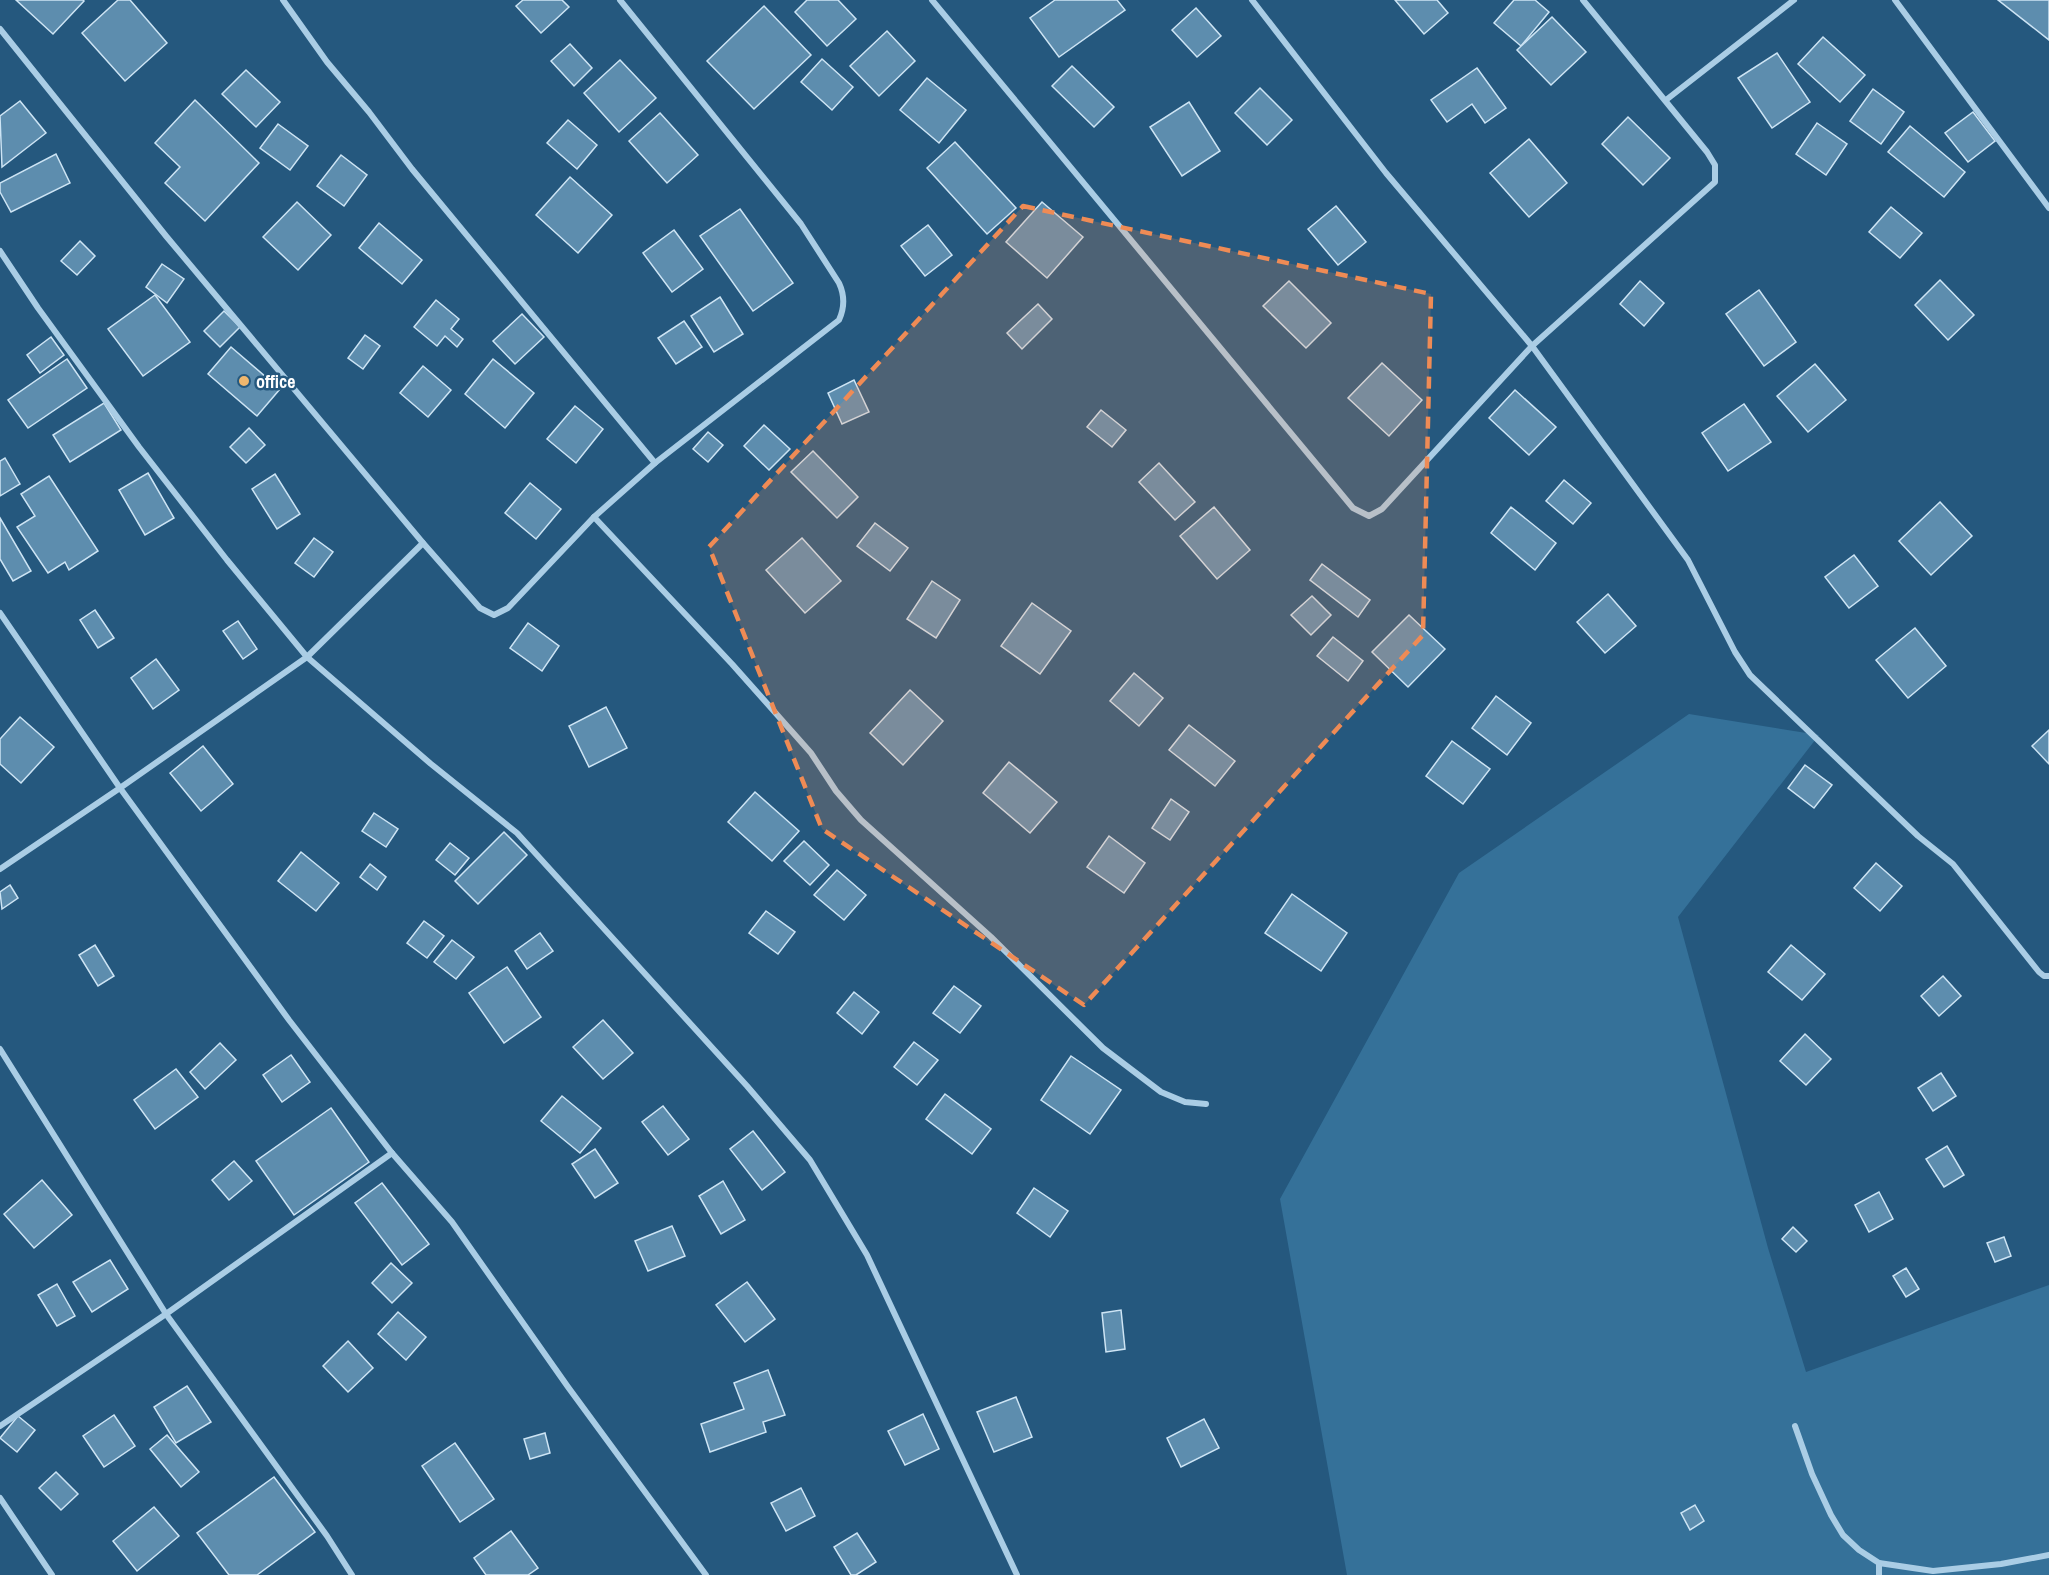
<svg xmlns="http://www.w3.org/2000/svg" width="2049" height="1575" viewBox="0 0 2049 1575" font-family="'Archivo Narrow',sans-serif">
	<style>
		.green { fill: #357199 }
		.building { fill: #5d8dae; stroke: #cde4f4; stroke-width: 1.5 }
		.lines { fill: none; stroke-linecap: round; stroke-linejoin: round }
		.minor { stroke: #aacde5; stroke-width: 6 }
		.marked { fill: #ef8b55; fill-opacity: 0.2; stroke: #ef8b55; stroke-width: 4.5; stroke-dasharray: 12 8; stroke-linejoin: round }
		.poi-dot { fill: #efb76e; stroke: #25587e; stroke-width: 2 }
		.labels { text-anchor: middle; dominant-baseline: central; stroke-width: 5; stroke-linejoin: round; paint-order: stroke }
		.poi-label { font-size: 18px; font-weight: bold; fill: #fff; stroke: #25587e; text-anchor: start }
	</style>
	<rect width="100%" height="100%" fill="#25587e"/>
	<polygon class="green" points="1689,714 1819,735 1678,917 1768,1248 1806,1372 2049,1285 2049,1575 1347,1575 1280,1199 1459,873"/>
	<g class="building">
		<polygon points="16,0 83,0 84,1 53,34"/>
		<polygon points="118,0 130,0 167,43 125,81 82,33"/>
		<polygon points="523,0 562,0 569,7 541,33 516,6"/>
		<polygon points="807,0 838,0 856,19 827,46 795,12"/>
		<polygon points="1055,0 1117,0 1125,10 1059,57 1030,18"/>
		<polygon points="1395,0 1437,0 1448,13 1424,34"/>
		<polygon points="1514,0 1535,0 1549,12 1521,46 1494,23"/>
		<polygon points="1998,0 2049,0 2049,40"/>
		<polygon points="764,6 811,55 754,109 707,61"/>
		<polygon points="1196,8 1221,36 1197,57 1172,30"/>
		<polygon points="1552,17 1586,52 1551,85 1517,50"/>
		<polygon points="887,31 915,61 879,96 850,66"/>
		<polygon points="1823,37 1865,75 1840,102 1798,64"/>
		<polygon points="570,44 592,68 574,86 551,61"/>
		<polygon points="1777,53 1810,102 1772,128 1738,78"/>
		<polygon points="822,59 853,87 832,110 801,82"/>
		<polygon points="620,60 656,98 619,132 584,93"/>
		<polygon points="1072,66 1114,107 1094,127 1052,86"/>
		<polygon points="1477,68 1506,108 1485,123 1472,104 1447,122 1431,100"/>
		<polygon points="246,70 280,102 256,127 222,94"/>
		<polygon points="927,78 966,110 939,143 900,110"/>
		<polygon points="1260,88 1292,120 1267,145 1235,113"/>
		<polygon points="1873,89 1904,112 1881,144 1850,121"/>
		<polygon points="195,100 259,163 205,221 165,183 180,167 155,143"/>
		<polygon points="20,101 46,133 2,167 0,116"/>
		<polygon points="1189,102 1220,151 1182,176 1150,127"/>
		<polygon points="1973,112 1995,141 1968,162 1945,133"/>
		<polygon points="660,113 698,155 667,183 629,141"/>
		<polygon points="1628,117 1670,158 1643,185 1602,144"/>
		<polygon points="568,120 597,145 577,169 547,143"/>
		<polygon points="1817,123 1847,144 1826,175 1796,154"/>
		<polygon points="278,124 308,146 290,170 260,148"/>
		<polygon points="1910,126 1965,172 1944,197 1888,152"/>
		<polygon points="1529,139 1567,183 1529,217 1490,173"/>
		<polygon points="955,142 1016,208 987,234 927,168"/>
		<polygon points="56,154 70,183 11,212 0,192 0,183"/>
		<polygon points="341,155 367,175 344,206 317,186"/>
		<polygon points="570,177 612,215 578,253 536,215"/>
		<polygon points="297,202 331,235 298,270 263,237"/>
		<polygon points="1042,202 1083,237 1047,278 1006,242"/>
		<polygon points="1336,206 1366,242 1338,265 1308,229"/>
		<polygon points="1891,207 1922,233 1900,258 1869,232"/>
		<polygon points="740,209 793,283 753,311 700,236"/>
		<polygon points="379,223 422,260 402,284 359,248"/>
		<polygon points="928,225 952,255 925,276 901,246"/>
		<polygon points="674,230 703,269 672,292 643,253"/>
		<polygon points="80,241 95,256 77,275 61,261"/>
		<polygon points="162,264 184,279 167,303 146,287"/>
		<polygon points="1940,280 1974,315 1948,340 1915,305"/>
		<polygon points="1289,281 1331,323 1306,348 1263,306"/>
		<polygon points="1640,281 1664,303 1644,326 1620,304"/>
		<polygon points="1759,290 1796,342 1764,366 1726,314"/>
		<polygon points="155,295 190,342 143,376 108,329"/>
		<polygon points="720,297 743,334 714,352 691,316"/>
		<polygon points="436,300 459,319 451,329 463,339 457,347 445,336 437,346 414,327"/>
		<polygon points="1038,304 1052,319 1022,349 1007,333"/>
		<polygon points="224,311 240,327 220,347 204,331"/>
		<polygon points="522,314 544,337 515,364 493,341"/>
		<polygon points="684,321 702,347 676,364 658,338"/>
		<polygon points="365,335 380,346 363,369 348,358"/>
		<polygon points="51,337 64,355 40,373 27,355"/>
		<polygon points="231,347 280,389 257,416 208,374"/>
		<polygon points="67,359 87,388 28,428 8,400"/>
		<polygon points="493,359 534,393 505,428 465,394"/>
		<polygon points="1382,363 1422,400 1389,436 1348,398"/>
		<polygon points="1815,364 1846,400 1808,432 1777,396"/>
		<polygon points="423,366 451,390 428,417 400,393"/>
		<polygon points="854,380 869,412 842,424 828,393"/>
		<polygon points="1515,390 1556,427 1529,455 1489,418"/>
		<polygon points="104,403 121,430 70,462 53,435"/>
		<polygon points="1744,404 1771,442 1728,471 1702,433"/>
		<polygon points="575,406 603,429 576,463 547,439"/>
		<polygon points="1101,410 1126,430 1112,447 1087,427"/>
		<polygon points="764,425 790,449 769,470 744,446"/>
		<polygon points="249,428 265,445 246,463 230,447"/>
		<polygon points="708,432 723,445 708,462 693,449"/>
		<polygon points="813,451 858,497 837,518 791,472"/>
		<polygon points="5,458 20,484 0,496 0,461"/>
		<polygon points="1159,463 1195,502 1175,520 1139,482"/>
		<polygon points="148,473 174,518 145,535 119,490"/>
		<polygon points="275,474 300,514 277,529 252,489"/>
		<polygon points="49,476 98,551 69,570 65,562 48,573 17,527 35,516 21,494"/>
		<polygon points="1564,480 1591,503 1573,524 1546,501"/>
		<polygon points="530,483 561,509 536,539 505,513"/>
		<polygon points="1940,502 1972,536 1931,575 1899,541"/>
		<polygon points="1214,507 1250,550 1217,579 1180,536"/>
		<polygon points="1511,507 1556,543 1535,570 1491,533"/>
		<polygon points="0,518 31,571 13,581 0,559"/>
		<polygon points="875,523 908,548 890,571 857,546"/>
		<polygon points="314,538 333,552 314,577 295,563"/>
		<polygon points="802,538 841,581 805,613 766,570"/>
		<polygon points="1854,555 1878,586 1849,608 1825,577"/>
		<polygon points="1322,564 1370,600 1358,617 1310,580"/>
		<polygon points="932,581 960,600 936,638 907,619"/>
		<polygon points="1608,594 1636,626 1605,653 1577,622"/>
		<polygon points="1312,596 1331,615 1311,635 1291,615"/>
		<polygon points="1032,603 1071,631 1040,674 1001,646"/>
		<polygon points="95,610 114,638 98,648 80,620"/>
		<polygon points="1409,615 1445,649 1408,687 1372,652"/>
		<polygon points="238,621 257,649 243,659 223,631"/>
		<polygon points="528,623 559,646 542,671 510,648"/>
		<polygon points="1915,628 1946,666 1908,698 1876,660"/>
		<polygon points="1333,637 1363,661 1348,681 1317,656"/>
		<polygon points="156,659 179,690 153,709 131,678"/>
		<polygon points="1134,673 1163,698 1139,726 1110,701"/>
		<polygon points="910,690 943,721 903,765 870,733"/>
		<polygon points="1496,696 1531,723 1507,755 1472,728"/>
		<polygon points="606,707 627,748 589,767 569,726"/>
		<polygon points="20,717 54,747 21,783 0,764 0,739"/>
		<polygon points="1189,725 1235,761 1215,786 1169,750"/>
		<polygon points="2049,730 2049,764 2032,746"/>
		<polygon points="1452,741 1490,769 1463,804 1426,776"/>
		<polygon points="203,746 233,784 201,811 170,773"/>
		<polygon points="1009,762 1057,802 1030,833 983,793"/>
		<polygon points="1805,765 1832,785 1814,808 1788,788"/>
		<polygon points="755,792 799,831 772,861 728,822"/>
		<polygon points="1171,799 1189,812 1170,840 1152,828"/>
		<polygon points="374,813 398,829 386,847 362,831"/>
		<polygon points="504,832 527,855 478,904 455,881"/>
		<polygon points="1109,836 1145,863 1124,893 1087,867"/>
		<polygon points="804,841 829,865 810,885 784,861"/>
		<polygon points="450,843 469,858 455,875 436,860"/>
		<polygon points="301,852 339,883 316,911 278,881"/>
		<polygon points="1876,863 1902,886 1880,911 1854,888"/>
		<polygon points="370,864 386,877 377,890 360,877"/>
		<polygon points="837,870 866,895 844,920 814,895"/>
		<polygon points="10,885 18,898 2,909 0,892"/>
		<polygon points="1292,894 1347,933 1321,971 1265,933"/>
		<polygon points="766,911 795,932 778,954 749,933"/>
		<polygon points="424,921 444,936 427,958 407,943"/>
		<polygon points="540,933 553,951 527,969 515,951"/>
		<polygon points="452,940 474,957 456,979 434,962"/>
		<polygon points="95,945 114,976 98,986 79,955"/>
		<polygon points="1791,945 1825,974 1802,1000 1768,972"/>
		<polygon points="507,967 541,1017 504,1043 469,993"/>
		<polygon points="1943,976 1961,996 1939,1016 1921,996"/>
		<polygon points="954,986 981,1006 960,1033 933,1013"/>
		<polygon points="854,992 879,1012 862,1034 837,1013"/>
		<polygon points="603,1020 633,1053 603,1079 573,1047"/>
		<polygon points="1805,1034 1831,1059 1806,1085 1780,1061"/>
		<polygon points="914,1042 938,1060 917,1085 894,1067"/>
		<polygon points="220,1043 236,1060 205,1089 190,1072"/>
		<polygon points="291,1055 310,1082 282,1102 263,1075"/>
		<polygon points="1071,1056 1121,1090 1090,1134 1041,1100"/>
		<polygon points="176,1069 198,1097 155,1129 134,1100"/>
		<polygon points="1941,1073 1956,1096 1933,1111 1918,1088"/>
		<polygon points="945,1094 991,1129 972,1154 926,1119"/>
		<polygon points="562,1096 601,1128 580,1153 541,1121"/>
		<polygon points="663,1106 689,1139 668,1155 642,1122"/>
		<polygon points="331,1108 369,1162 294,1215 256,1161"/>
		<polygon points="753,1131 785,1172 762,1190 730,1149"/>
		<polygon points="1947,1146 1964,1175 1944,1187 1926,1159"/>
		<polygon points="595,1149 618,1183 595,1198 572,1164"/>
		<polygon points="234,1161 252,1181 229,1200 212,1180"/>
		<polygon points="42,1180 72,1215 34,1248 4,1214"/>
		<polygon points="723,1181 745,1220 721,1234 699,1196"/>
		<polygon points="382,1183 429,1244 402,1265 355,1203"/>
		<polygon points="1034,1188 1068,1211 1050,1237 1017,1213"/>
		<polygon points="1879,1192 1893,1219 1869,1232 1855,1205"/>
		<polygon points="672,1226 685,1256 648,1271 635,1241"/>
		<polygon points="1793,1227 1807,1241 1796,1252 1782,1239"/>
		<polygon points="2004,1237 2011,1256 1995,1262 1987,1243"/>
		<polygon points="110,1260 128,1289 92,1312 73,1282"/>
		<polygon points="391,1263 412,1283 392,1303 372,1283"/>
		<polygon points="1906,1268 1919,1289 1906,1297 1893,1276"/>
		<polygon points="747,1282 775,1319 745,1342 716,1305"/>
		<polygon points="57,1284 75,1316 57,1326 38,1295"/>
		<polygon points="1121,1310 1125,1349 1106,1352 1102,1313"/>
		<polygon points="398,1312 426,1337 406,1360 378,1334"/>
		<polygon points="348,1341 373,1368 348,1392 323,1366"/>
		<polygon points="768,1370 785,1415 763,1422 766,1432 710,1452 701,1424 744,1409 734,1383"/>
		<polygon points="187,1386 211,1422 176,1443 154,1407"/>
		<polygon points="1016,1397 1032,1437 994,1452 977,1412"/>
		<polygon points="923,1414 939,1449 905,1465 888,1431"/>
		<polygon points="114,1415 135,1446 104,1467 83,1436"/>
		<polygon points="18,1416 35,1430 17,1452 0,1438"/>
		<polygon points="1204,1419 1219,1448 1181,1467 1167,1438"/>
		<polygon points="545,1433 550,1453 530,1459 524,1439"/>
		<polygon points="167,1435 199,1472 181,1487 150,1449"/>
		<polygon points="455,1443 494,1499 460,1522 422,1466"/>
		<polygon points="56,1472 78,1494 61,1510 39,1488"/>
		<polygon points="274,1477 315,1532 257,1575 229,1575 197,1533"/>
		<polygon points="801,1488 815,1516 786,1531 771,1503"/>
		<polygon points="1695,1505 1704,1521 1690,1530 1681,1513"/>
		<polygon points="154,1507 179,1536 137,1571 113,1541"/>
		<polygon points="511,1531 538,1568 528,1575 486,1575 474,1558"/>
		<polygon points="857,1533 876,1562 856,1575 851,1575 834,1547"/>
	</g>
	<g class="lines">
		<g class="minor">
			<polyline points="283,0 327,62 369,112 412,169 655,463"/>
			<polyline points="932,0 1353,508 1369,516 1382,509 1532,346 1715,182 1715,165 1707,152 1583,0"/>
			<polyline points="1252,0 1386,173 1532,346 1688,560 1735,652 1750,675 1918,836 1953,864 2039,972 2044,976 2049,976"/>
			<polyline points="1895,0 2049,208"/>
			<path d="M0,29L166,236L423,543L480,608L494,615L508,608L594,517L655,463L839,320C845,307 845,296 839,283L801,224L620,0"/>
			<polyline points="1666,100 1794,0"/>
			<polyline points="0,251 38,308 139,447 227,560 307,657 431,764 517,833 747,1086 810,1160 867,1255 1017,1575"/>
			<polyline points="594,517 732,664 811,753 836,791 861,820 991,937 1103,1048 1161,1092 1185,1102 1206,1104"/>
			<polyline points="0,613 120,788 289,1020 392,1153 452,1222 568,1387 706,1575"/>
			<polyline points="0,869 120,788 307,657 423,543"/>
			<polyline points="0,1049 166,1314 327,1536 352,1575"/>
			<polyline points="0,1426 166,1314 392,1153"/>
			<polyline points="1795,1426 1812,1474 1831,1515 1843,1535 1859,1550 1879,1563 1933,1571 2001,1564 2049,1555"/>
			<polyline points="0,1498 52,1575"/>
			<polyline points="1879,1575 1879,1563"/>
		</g>
	</g>
	<path class="marked" d="M1023,206L1431,294L1423,635L1084,1005L822,829L709,547Z"/>
	<circle class="poi-dot" cx="244" cy="381" r="6"/>
	<g class="labels">
		<g class="poi-label">
			<text x="256" y="381">office</text>
		</g>
	</g>
</svg>
